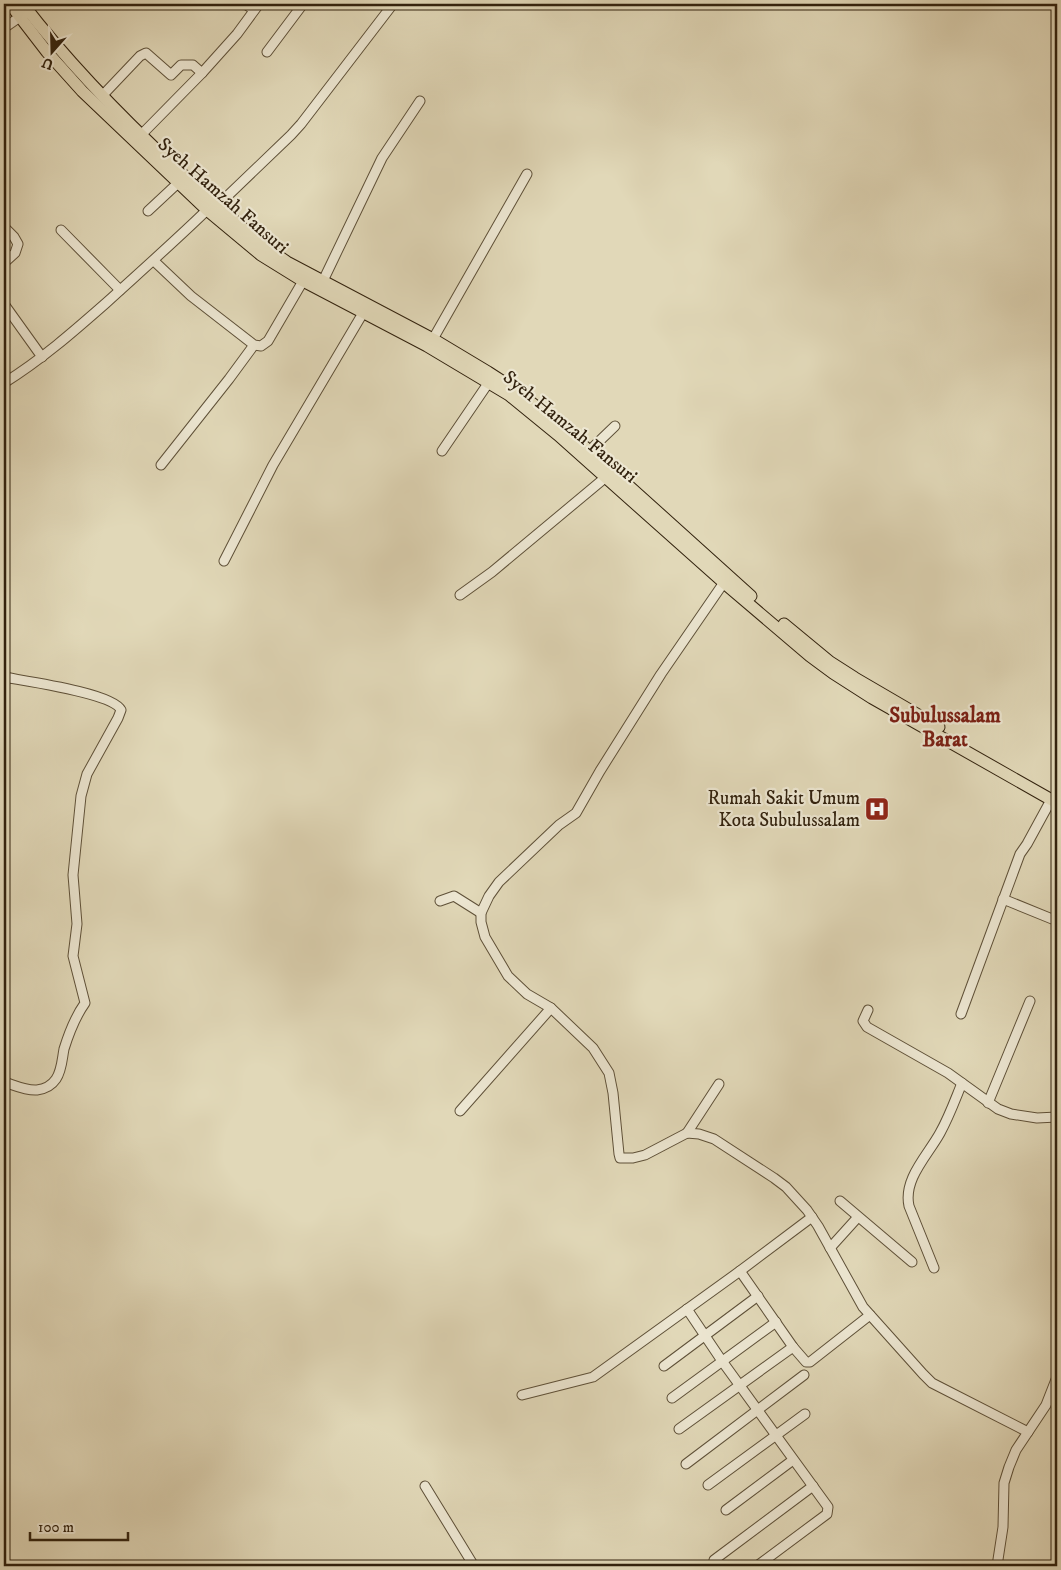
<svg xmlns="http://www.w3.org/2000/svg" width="1061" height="1570" viewBox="0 0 1061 1570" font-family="'IM FELL DW Pica',serif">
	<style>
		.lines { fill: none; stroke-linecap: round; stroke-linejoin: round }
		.minor-casing { stroke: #5e5038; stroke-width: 11 }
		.major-casing { stroke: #32220e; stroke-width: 13 }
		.minor { stroke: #ece6d1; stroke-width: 9 }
		.major { stroke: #e1d8b8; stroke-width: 11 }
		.labels { text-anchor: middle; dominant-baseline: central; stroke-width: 4.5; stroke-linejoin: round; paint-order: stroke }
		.street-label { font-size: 19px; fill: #32220e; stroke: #ece6d1 }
		.poi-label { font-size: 19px; fill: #32220e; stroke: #ece6d1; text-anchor: end }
		.quarter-label { font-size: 21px; font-weight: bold; fill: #7a1f14; stroke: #ece6d1 }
	</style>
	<rect width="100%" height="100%" fill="#e1d8b8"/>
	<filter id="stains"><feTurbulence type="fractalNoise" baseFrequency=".004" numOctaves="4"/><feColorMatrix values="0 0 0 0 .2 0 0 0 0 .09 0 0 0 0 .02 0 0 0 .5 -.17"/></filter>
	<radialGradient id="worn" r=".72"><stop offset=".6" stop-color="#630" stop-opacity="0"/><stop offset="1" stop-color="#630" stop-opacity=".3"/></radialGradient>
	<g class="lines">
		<defs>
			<g id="minor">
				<polyline points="245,4 254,10"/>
				<polyline points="4,28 24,14"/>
				<polyline points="267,52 303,4"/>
				<polyline points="102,96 140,56 146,53 171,75 181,65 193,65 202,73 237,34 259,4"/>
				<polyline points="141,135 202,73"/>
				<polyline points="148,211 178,183"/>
				<polyline points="4,227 14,237 18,244 15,253 4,263"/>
				<polyline points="61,230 120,290"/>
				<polyline points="154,261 191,296 254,345 261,346 268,341 303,281"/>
				<polyline points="321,285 382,158 420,101"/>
				<polyline points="4,304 42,357"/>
				<polyline points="433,339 527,174"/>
				<path d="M4,383C41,360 73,332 106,303C140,272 174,242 207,210L217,206L291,135L301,124L393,4"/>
				<polyline points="442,451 489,382"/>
				<polyline points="589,451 615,426"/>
				<polyline points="161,465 229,379 254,345"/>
				<polyline points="224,561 273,465 363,313"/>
				<polyline points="727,578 661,674 600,771 576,813 559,825 499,882 489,896 481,913 481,922 485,937 508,976 527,994 551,1008 593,1048 609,1073 613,1093 619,1154 620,1158 633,1158 645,1155 687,1133 699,1134 714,1139 774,1178 786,1187 807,1210 818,1226 863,1307 923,1374 932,1383 1028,1432"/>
				<polyline points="460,595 492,572 606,477"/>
				<path d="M4,677C25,681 113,693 121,710L118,718L87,774L81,796L73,875L77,924L73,956L85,1003C75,1017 69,1033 64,1049C62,1059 62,1070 56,1079C52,1085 45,1089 37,1090C26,1091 14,1085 4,1082"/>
				<polyline points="1003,899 1057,921"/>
				<polyline points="440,901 454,896 481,913"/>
				<polyline points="868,1010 863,1021 867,1027 948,1073 998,1109 1011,1114 1037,1118 1057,1117"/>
				<polyline points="961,1014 1020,854 1027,844 1051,800"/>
				<polyline points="1057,1087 1057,1096"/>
				<polyline points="988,1103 1030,1001"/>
				<polyline points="460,1111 551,1008"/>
				<polyline points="687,1133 719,1084"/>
				<polyline points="840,1201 912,1262"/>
				<polyline points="830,1248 858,1217"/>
				<path d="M934,1268L909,1206C903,1179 928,1155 940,1133C949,1117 955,1100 962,1083"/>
				<polyline points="740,1271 793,1347 806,1362 810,1362 870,1315"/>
				<polyline points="687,1309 722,1361 828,1507 827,1514 757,1566"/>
				<polyline points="664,1366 758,1296"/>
				<polyline points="522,1395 593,1377 740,1271 812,1217"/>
				<polyline points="672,1398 776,1322"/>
				<polyline points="679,1429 793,1347"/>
				<polyline points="686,1464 804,1375"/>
				<polyline points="708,1485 805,1414"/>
				<polyline points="425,1486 474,1566"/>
				<polyline points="726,1510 793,1460"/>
				<polyline points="714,1560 813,1486"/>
				<polyline points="997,1566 1003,1527 1004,1483 1009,1467 1016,1450 1046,1405 1057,1377"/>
			</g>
			<g id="major">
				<polyline points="10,4 47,52 82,91 207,210 261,255 303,281 427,346 509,395 558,435 723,582 810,656 833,673 872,698 1057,803"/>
				<path d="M23,4C69,64 121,117 176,168C212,201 247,234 287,262L433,339L488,372L514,389L551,418L600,460L751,596"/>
				<polyline points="784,624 830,662 855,678 939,727"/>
			</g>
		</defs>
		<use href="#minor" class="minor-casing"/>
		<use href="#major" class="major-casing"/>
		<use href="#minor" class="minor"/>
		<use href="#major" class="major"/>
	</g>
	<defs>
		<symbol id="hospital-square" viewBox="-11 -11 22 22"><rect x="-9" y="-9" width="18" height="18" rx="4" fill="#8f2418" stroke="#ece6d1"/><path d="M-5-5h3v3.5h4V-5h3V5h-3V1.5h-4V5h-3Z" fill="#fff"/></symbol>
	</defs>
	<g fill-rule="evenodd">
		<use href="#hospital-square" x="863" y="795" width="28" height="28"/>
	</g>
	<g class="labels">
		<g class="street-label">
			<text transform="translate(223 196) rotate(41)">Syeh Hamzah Fansuri</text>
			<text transform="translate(570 427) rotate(39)">Syeh Hamzah Fansuri</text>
		</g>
		<g class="poi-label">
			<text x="860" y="798">Rumah Sakit Umum<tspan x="860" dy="22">Kota Subulussalam</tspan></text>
		</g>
		<g class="quarter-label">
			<text x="945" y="716">Subulussalam<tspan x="945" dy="24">Barat</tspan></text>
		</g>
	</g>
	<rect width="1061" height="1570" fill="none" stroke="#e1d8b8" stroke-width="20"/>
	<rect x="5" y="5" width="1051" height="1560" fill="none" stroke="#32220e" stroke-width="2.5"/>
	<rect x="10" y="10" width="1041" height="1550" fill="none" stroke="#32220e"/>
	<g transform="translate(52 52) rotate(200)" stroke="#ece6d1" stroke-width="4" paint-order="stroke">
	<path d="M0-4L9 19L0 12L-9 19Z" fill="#32220e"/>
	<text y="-8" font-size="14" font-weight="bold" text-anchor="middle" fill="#32220e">U</text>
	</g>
	<path d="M30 1532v8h98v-8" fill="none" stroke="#32220e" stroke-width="2.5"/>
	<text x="38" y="1532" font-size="15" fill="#32220e" stroke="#ece6d1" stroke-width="4" paint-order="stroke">100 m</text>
	<rect width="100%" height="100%" filter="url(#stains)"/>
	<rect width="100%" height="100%" fill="url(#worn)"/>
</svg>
